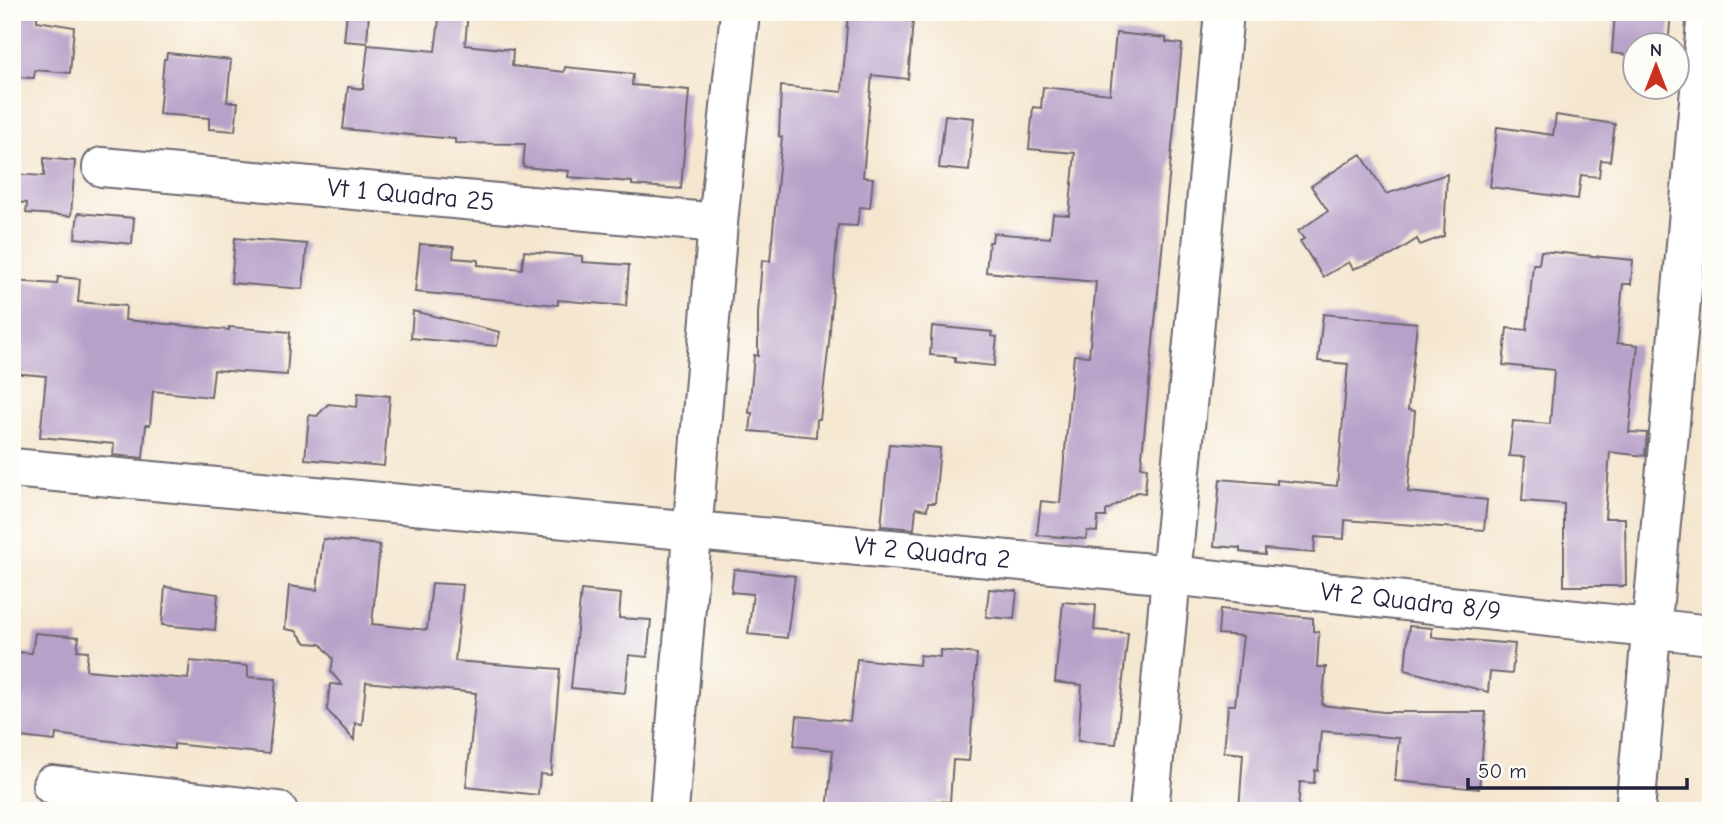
<svg xmlns="http://www.w3.org/2000/svg" width="1723" height="823" viewBox="0 0 1723 823" font-family="'Comic Neue',sans-serif">
	<style>
		.building { fill: #b8a1c9 }
		.lines { fill: none; stroke-linecap: round; stroke-linejoin: round }
		.minor-casing { stroke: #6c676f; stroke-width: 42 }
		.minor { stroke: #fff; stroke-width: 38 }
		.labels { text-anchor: middle; dominant-baseline: central; stroke-width: 7; stroke-linejoin: round; paint-order: stroke }
		.street-label { font-size: 26px; fill: #22223b; stroke: #fdfcf7 }
	</style>
	<rect width="100%" height="100%" fill="#fdfcf7"/>
	<filter id="ink" filterUnits="userSpaceOnUse"><feTurbulence type="fractalNoise" baseFrequency=".0143" numOctaves="2"/><feDisplacementMap in="SourceGraphic" scale="14" xChannelSelector="R" yChannelSelector="G"/><feConvolveMatrix kernelMatrix="1 2 1 2 8 2 1 2 1" color-interpolation-filters="sRGB"/></filter>
	<filter id="wash" filterUnits="userSpaceOnUse"><feTurbulence type="fractalNoise" baseFrequency=".00686" numOctaves="4" result="noise"/><feDisplacementMap in="SourceGraphic" scale="28" xChannelSelector="R" yChannelSelector="G"/><feGaussianBlur stdDeviation="1.57" result="paint"/><feColorMatrix in="noise" values="0 0 0 0 0 0 0 0 0 0 0 0 0 0 0 0 0 1.4 0 .05"/><feComposite in="paint" operator="in"/></filter>
	<g filter="url(#wash)">
		<rect width="100%" height="100%" fill="#f5e6cf"/>
		<g id="blocks">
			<g class="building">
				<polygon points="12,12 37,12 37,21 74,27 70,73 35,70 34,78 12,77"/>
				<polygon points="347,12 369,12 367,43 344,41"/>
				<polygon points="440,12 468,12 465,45 513,50 512,66 564,72 565,67 633,74 632,85 689,90 681,189 632,185 632,182 568,177 569,171 523,167 525,144 455,143 455,139 343,129 348,87 363,89 368,45 435,51"/>
				<polygon points="1615,12 1671,12 1668,46 1635,46 1635,56 1612,53"/>
				<polygon points="848,13 884,16 884,19 913,21 908,79 872,75 863,177 873,178 870,208 860,207 857,226 838,225 829,343 820,419 817,419 816,437 750,431 752,413 749,413 754,355 758,356 758,314 762,260 770,261 782,137 779,136 781,86 842,92"/>
				<polygon points="1116,33 1166,38 1166,42 1182,44 1141,467 1147,468 1145,493 1137,492 1106,511 1106,517 1098,517 1097,532 1087,531 1086,539 1037,535 1041,501 1060,503 1074,355 1089,356 1096,282 986,272 989,242 992,242 993,233 1050,238 1053,214 1069,215 1075,153 1029,149 1033,107 1041,108 1043,87 1110,94"/>
				<polygon points="167,53 231,60 227,102 238,102 235,131 209,129 209,118 159,114 164,59 166,59"/>
				<polygon points="945,115 974,118 969,171 939,168"/>
				<polygon points="1556,115 1615,124 1610,161 1601,160 1599,177 1581,175 1578,199 1490,187 1497,127 1553,135"/>
				<polygon points="1361,154 1386,194 1447,174 1444,236 1420,245 1417,239 1392,255 1353,269 1349,262 1323,277 1300,241 1304,239 1298,231 1328,211 1311,186"/>
				<polygon points="44,158 75,161 71,216 26,213 27,203 12,202 12,174 44,176"/>
				<polygon points="78,213 134,218 132,244 75,238"/>
				<polygon points="235,238 307,244 303,289 231,283"/>
				<polygon points="420,244 454,247 453,258 478,260 478,265 522,269 524,251 582,256 582,262 629,265 626,306 558,300 558,305 415,292"/>
				<polygon points="1541,251 1633,260 1631,284 1623,284 1617,343 1638,345 1629,432 1647,433 1645,456 1610,452 1605,518 1625,518 1626,586 1564,586 1564,504 1522,501 1525,457 1509,456 1513,421 1550,424 1554,370 1503,365 1507,328 1527,330 1533,264 1539,264"/>
				<polygon points="58,277 80,279 78,302 126,306 125,320 229,330 229,327 290,332 287,375 214,370 211,397 153,391 150,425 146,425 143,458 113,455 114,444 40,437 46,376 12,373 12,281 57,284"/>
				<polygon points="413,311 500,332 497,346 411,338"/>
				<polygon points="1323,314 1417,323 1408,410 1415,411 1408,492 1487,500 1484,530 1345,520 1344,539 1315,537 1314,553 1265,549 1265,555 1240,552 1240,548 1214,546 1220,479 1277,484 1277,480 1337,486 1348,364 1318,361"/>
				<polygon points="932,326 992,332 991,336 997,337 994,366 955,362 955,357 930,355"/>
				<polygon points="358,393 390,396 384,466 305,459 309,415 317,416 328,404 357,407"/>
				<polygon points="889,444 940,448 935,503 928,503 927,510 916,508 914,529 881,526"/>
				<polygon points="323,539 380,545 372,624 427,630 432,583 463,585 455,661 560,669 551,775 540,774 538,795 466,787 476,693 366,682 362,724 355,723 354,740 327,710 330,684 342,685 331,672 333,659 321,644 306,643 296,631 285,629 289,586 317,590"/>
				<polygon points="734,569 795,576 787,638 748,634 753,594 731,592"/>
				<polygon points="165,587 218,594 215,630 162,625"/>
				<polygon points="989,589 1017,591 1014,619 986,617"/>
				<polygon points="581,590 621,594 619,618 651,620 647,657 629,655 625,693 571,688"/>
				<polygon points="1063,602 1096,605 1094,630 1128,633 1116,744 1078,741 1082,685 1055,682"/>
				<polygon points="1220,609 1313,618 1313,631 1319,632 1317,667 1326,667 1322,705 1384,712 1486,712 1479,789 1395,781 1399,738 1321,731 1318,771 1315,770 1314,783 1300,782 1298,811 1239,811 1243,754 1224,752 1228,705 1235,705 1243,636 1218,634"/>
				<polygon points="1409,626 1432,628 1432,637 1515,644 1512,674 1490,672 1488,692 1405,670"/>
				<polygon points="35,633 79,637 77,650 88,651 86,670 188,679 190,661 248,666 248,677 276,679 269,754 174,744 174,749 56,734 55,741 12,736 12,652 32,653"/>
				<polygon points="940,650 977,654 969,761 953,760 950,802 935,801 934,810 931,811 827,811 833,750 794,746 797,716 850,721 857,659 919,665 920,655 940,657"/>
			</g>
		</g>
	</g>
	<g filter="url(#ink)">
		<use href="#blocks" fill-opacity="0" stroke="#6c676f" stroke-width="2"/>
		<g class="lines">
			<defs>
				<g id="minor">
					<path id="s1" d="M102,167L718,223"/>
					<path id="s2" d="M12,468L1172,575L1711,635"/>
					<polyline points="52,785 278,811"/>
					<polyline points="669,811 718,223 740,12"/>
					<polyline points="1149,811 1224,12"/>
					<polyline points="1635,811 1707,12"/>
				</g>
			</defs>
			<use href="#minor" class="minor-casing"/>
			<use href="#minor" class="minor"/>
		</g>
	</g>
	<g class="labels">
		<g class="street-label">
			<text stroke="none"><textPath href="#s1" startOffset="310">Vt 1 Quadra 25</textPath></text>
			<text stroke="none"><textPath href="#s2" startOffset="924">Vt 2 Quadra 2</textPath></text>
			<text stroke="none"><textPath href="#s2" startOffset="1405">Vt 2 Quadra 8/9</textPath></text>
		</g>
	</g>
	<rect width="1723" height="823" fill="none" stroke="#fdfcf7" stroke-width="42"/>
	<g transform="translate(1656 66)"><circle r="33" fill="#fdfcf7" stroke="#a5a5ac" stroke-width="2"/>
	<path d="M0-5L12 26L0 18L-12 26Z" fill="#c8321e"/>
	<text y="-10" font-size="19" font-weight="bold" text-anchor="middle" fill="#22223b">N</text>
	</g>
	<path d="M1468 778v10h219v-10" fill="none" stroke="#22223b" stroke-width="3.5"/>
	<text x="1478" y="778" font-size="21" fill="#22223b" stroke="#fdfcf7" stroke-width="5" paint-order="stroke">50 m</text>
</svg>
